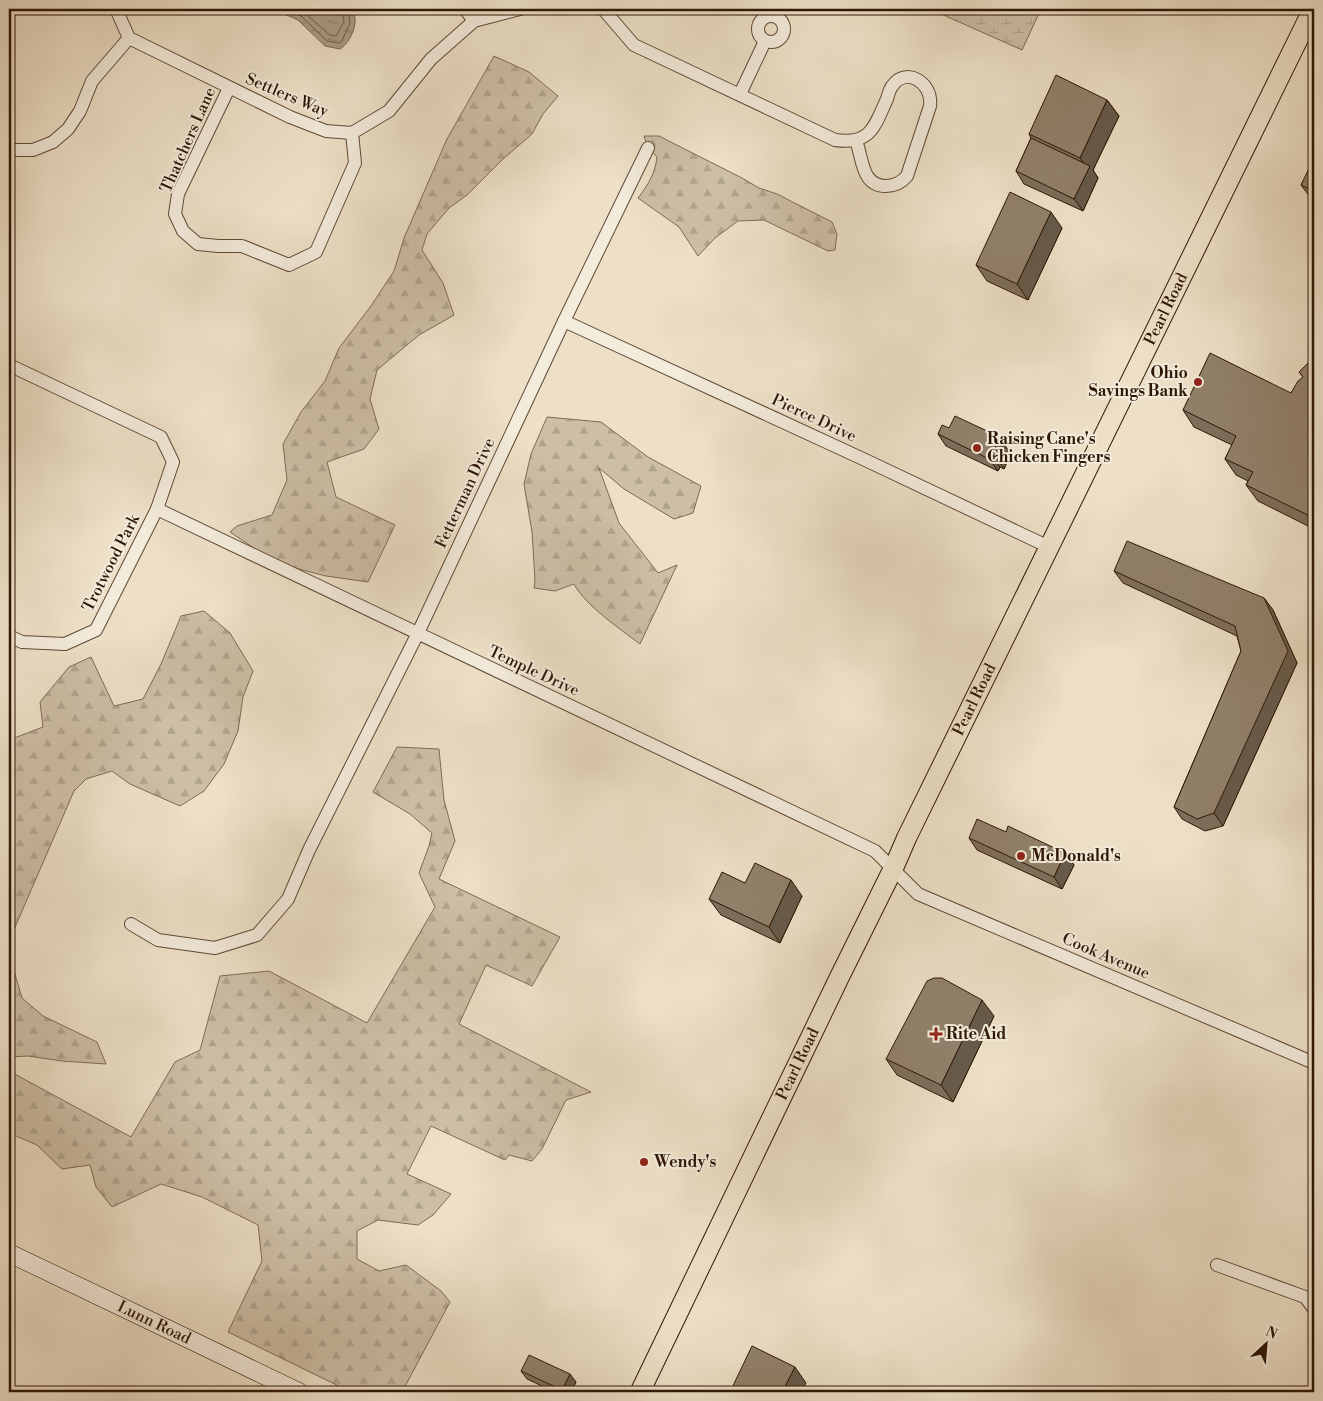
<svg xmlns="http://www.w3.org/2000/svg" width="1323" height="1401" viewBox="0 0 1323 1401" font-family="'Libre Bodoni',serif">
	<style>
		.forest { fill: url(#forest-firs); stroke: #7e6a56 }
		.wetland { fill: url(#wetland-marsh); stroke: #7e6a56 }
		.water { fill: url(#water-ripples); stroke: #7a6752 }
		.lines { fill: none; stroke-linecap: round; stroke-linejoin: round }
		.shore { stroke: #6d5a45; stroke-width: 1 }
		.street-casing { stroke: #5e4936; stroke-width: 14 }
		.secondary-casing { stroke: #2e1705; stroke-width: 19 }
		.primary-casing { stroke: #2e1705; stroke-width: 21 }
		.street { stroke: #f3ebdb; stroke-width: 12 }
		.secondary { stroke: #f3ebdb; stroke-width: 18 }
		.primary { stroke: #ede0c7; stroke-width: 19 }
		.wall { fill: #7d6e5b; stroke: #2e1705 }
		.shaded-wall { fill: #665a4a; stroke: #2e1705 }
		.building { fill: #91806a; stroke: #2e1705 }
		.poi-dot { fill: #8f2418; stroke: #f3ebdb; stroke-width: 2 }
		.labels { text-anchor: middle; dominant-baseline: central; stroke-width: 4; stroke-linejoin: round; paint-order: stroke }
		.street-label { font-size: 16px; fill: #2e1705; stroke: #f3ebdb }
		.poi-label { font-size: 16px; font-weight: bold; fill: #2e1705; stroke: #f3ebdb; text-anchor: start }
	</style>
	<defs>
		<pattern id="forest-firs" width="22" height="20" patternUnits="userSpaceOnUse" patternTransform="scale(1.25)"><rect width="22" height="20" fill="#cdbea6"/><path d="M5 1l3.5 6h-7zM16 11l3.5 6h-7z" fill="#b0a38d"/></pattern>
		<pattern id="wetland-marsh" width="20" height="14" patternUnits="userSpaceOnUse" patternTransform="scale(1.25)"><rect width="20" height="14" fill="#cdbea6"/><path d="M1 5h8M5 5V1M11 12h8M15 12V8" fill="none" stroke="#b0a38d"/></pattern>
		<pattern id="water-ripples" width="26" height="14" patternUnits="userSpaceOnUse" patternTransform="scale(1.25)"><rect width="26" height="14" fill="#ac9c85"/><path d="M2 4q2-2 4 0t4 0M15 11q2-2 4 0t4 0" fill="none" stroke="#8c7e6b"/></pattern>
	</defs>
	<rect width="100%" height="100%" fill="#ede0c7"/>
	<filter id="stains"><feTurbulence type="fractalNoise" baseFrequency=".004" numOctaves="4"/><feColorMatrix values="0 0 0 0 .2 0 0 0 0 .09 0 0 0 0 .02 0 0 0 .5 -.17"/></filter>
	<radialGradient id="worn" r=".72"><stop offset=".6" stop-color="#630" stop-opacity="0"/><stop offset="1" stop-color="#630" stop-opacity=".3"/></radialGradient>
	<g class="forest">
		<polygon points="494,56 529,72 558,96 543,114 532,134 503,159 467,195 449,208 427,234 422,250 443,283 454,315 419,335 377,370 370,399 379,429 364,449 327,462 336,497 395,525 368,582 326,576 276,563 230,532 237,526 272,515 287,480 283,444 301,412 325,381 339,348 371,306 394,271 404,238 447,139"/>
		<path d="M644,136H659L742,178L759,188L777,194L832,222L837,234L835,250L828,251L764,220L738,221L715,238L698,256L679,227L638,198C648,185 655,174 657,157L648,148Z"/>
		<path d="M547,417L601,422L648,457L701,486L693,513L674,519L624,489L599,468L619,523L658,573L677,565L640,644C620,629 585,605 574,584L555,591L534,588L535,580L532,532L524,484L531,454Z"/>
		<polygon points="204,611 230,633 253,671 243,697 238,731 224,764 204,791 180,806 130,784 112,771 86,779 74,791 9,941 9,740 43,727 40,702 69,667 91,657 114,706 143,699 161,664 181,616"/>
		<polygon points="397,747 439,749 444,800 455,841 439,879 560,937 532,986 486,965 459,1024 591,1092 566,1100 542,1149 532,1161 509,1155 505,1160 431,1126 407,1174 451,1194 433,1215 418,1225 378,1220 357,1231 357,1259 379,1271 406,1265 441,1291 450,1302 402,1392 351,1392 228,1332 262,1261 258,1225 202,1197 161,1184 112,1207 96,1187 90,1165 62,1169 37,1145 9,1133 9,1071 131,1137 175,1062 200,1050 220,976 269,971 367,1023 435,907 419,873 429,846 432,833 410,814 373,792"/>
		<polygon points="9,954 22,998 43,1016 97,1042 106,1064 62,1061 28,1056 9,1057"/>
	</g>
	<polygon class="wetland" points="930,9 1041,9 1022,50"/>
	<path class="water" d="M273,9H351C361,20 351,42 340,49L325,46L298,20Z"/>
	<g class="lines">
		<g class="shore">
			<polyline points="284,9 301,16 327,41 339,43 342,41 350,23 348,9"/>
			<polyline points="300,9 330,35 336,36 344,22 342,9"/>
		</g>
		<defs>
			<g id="street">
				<polyline points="116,9 129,38 290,117 326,131 352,133 389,111 431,59 474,21 520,9"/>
				<polyline points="465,9 474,21"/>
				<path d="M603,9L634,45L835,140C871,145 874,127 887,99C888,95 890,88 893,85C906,67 933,82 930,106L907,176C901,183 895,186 886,186C861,186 863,158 856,141"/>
				<circle cx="771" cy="29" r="13"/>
				<polyline points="229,88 178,194 175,214 183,231 198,244 218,246 242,246 289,265 316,252 355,163 352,133"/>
				<polyline points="740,94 765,41"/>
				<polyline points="9,150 33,150 53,142 68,129 80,111 92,81 129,38"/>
				<polyline points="564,321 861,458 1049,547"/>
				<polyline points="9,365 161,437 173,462 157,509 96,630 65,644 22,642 9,636"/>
				<polyline points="157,509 875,851 918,894 1314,1063"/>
				<polyline points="131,924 158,940 215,948 257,935 288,899 309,850 418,633 564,321 648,148"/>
				<polyline points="1217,1265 1305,1297 1314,1309"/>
			</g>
			<g id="secondary">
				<path id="s1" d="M9,1253L299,1392"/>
			</g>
			<g id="primary">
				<path id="s2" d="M640,1392L839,978L894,867L907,837L1313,9"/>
			</g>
		</defs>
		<use href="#street" class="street-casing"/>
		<use href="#secondary" class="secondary-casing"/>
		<use href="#primary" class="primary-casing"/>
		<use href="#street" class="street"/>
		<use href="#secondary" class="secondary"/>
		<use href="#primary" class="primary"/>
	</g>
	<g class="wall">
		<polygon points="1107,100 1119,116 1093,170 1098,178 1083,211 1024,184 1016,171 1031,138 1029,134"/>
		<polygon points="1314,165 1314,199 1310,197 1301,185"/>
		<polygon points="1062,228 1028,300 987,281 976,265"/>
		<polygon points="1314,359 1314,529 1258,501 1246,485 1248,481 1236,475 1225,459 1232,445 1194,427 1183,410 1291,393 1303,377 1299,372"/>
		<polygon points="949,428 1008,450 1004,458 1007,462 1004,469 1000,467 998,471 946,446 938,434"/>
		<polygon points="1114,571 1264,598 1273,610 1297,663 1223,826 1205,831 1182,819 1174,807 1241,651 1237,636 1123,583"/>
		<polygon points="1006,832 1065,853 1074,865 1062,889 977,850 969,838"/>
		<polygon points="745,883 802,896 780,943 721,915 709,899"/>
		<polygon points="994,1016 953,1102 897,1075 886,1059"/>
		<polygon points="521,1371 576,1382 571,1392 555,1392 527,1379"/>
	</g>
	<g class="shaded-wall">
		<polygon points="1107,100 1119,116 1093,170 1098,178 1083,211 1074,199 1088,170 1080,158"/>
		<polygon points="1051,212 1062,228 1028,300 1017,284"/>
		<polygon points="1000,437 1008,450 1004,458 1007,462 1004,469 996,457 995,448"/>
		<polygon points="991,455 1000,467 998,471 989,459"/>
		<polygon points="1264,598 1273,610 1297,663 1223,826 1214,813"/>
		<polygon points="1065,853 1074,865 1062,889 1054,877"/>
		<polygon points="791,880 802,896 780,943 769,927"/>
		<polygon points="982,1000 994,1016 953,1102 941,1085"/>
		<polygon points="795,1367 806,1383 801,1392 782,1392"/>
		<polygon points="570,1374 576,1382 571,1392 564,1392 562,1390"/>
	</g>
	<g class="building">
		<polygon points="1056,75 1107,100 1080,158 1029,134"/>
		<polygon points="1031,138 1090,166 1074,199 1016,171"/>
		<polygon points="1311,164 1314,165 1314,191 1301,185"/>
		<polygon points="1010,192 1051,212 1017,284 976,265"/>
		<polygon points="1210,353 1291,393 1298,381 1303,377 1299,372 1307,364 1314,359 1314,518 1246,485 1253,472 1225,459 1236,436 1183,410"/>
		<polygon points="955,416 1000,437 995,448 999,450 996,457 991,455 989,459 938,434 942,425 949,428"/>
		<polygon points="1127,541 1264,598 1288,651 1214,813 1197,819 1174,807 1241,651 1235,626 1114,571"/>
		<polygon points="977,819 1006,832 1008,826 1065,853 1054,877 969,838"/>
		<polygon points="755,863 791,880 769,927 709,899 722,872 745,883"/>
		<polygon points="934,978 942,978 982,1000 941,1085 886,1059 927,981"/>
		<polygon points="752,1346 795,1367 782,1392 730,1392"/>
		<polygon points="529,1355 570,1374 562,1390 521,1371"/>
	</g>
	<g class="poi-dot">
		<circle cx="1198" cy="382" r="5"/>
		<circle cx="977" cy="448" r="5"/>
		<circle cx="1021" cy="856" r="5"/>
		<path d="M933.5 1026.5h5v5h5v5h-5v5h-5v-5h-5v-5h5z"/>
		<circle cx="644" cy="1162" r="5"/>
	</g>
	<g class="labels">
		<g class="street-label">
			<text transform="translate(287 95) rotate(23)">Settlers Way</text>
			<text transform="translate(188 140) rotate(-66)">Thatchers Lane</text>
			<text stroke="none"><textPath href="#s2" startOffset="1204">Pearl Road</textPath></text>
			<text transform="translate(814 418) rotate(25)">Pierce Drive</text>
			<text transform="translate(465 493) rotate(-65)">Fetterman Drive</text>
			<text transform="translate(111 563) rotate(-63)">Trotwood Park</text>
			<text transform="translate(534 671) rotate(25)">Temple Drive</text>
			<text stroke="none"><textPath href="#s2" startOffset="769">Pearl Road</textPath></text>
			<text transform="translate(1106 956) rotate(23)">Cook Avenue</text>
			<text stroke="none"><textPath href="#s2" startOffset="364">Pearl Road</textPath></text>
			<text stroke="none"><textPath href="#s1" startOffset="161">Lunn Road</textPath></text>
		</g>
		<g class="poi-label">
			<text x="1188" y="373" text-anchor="end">Ohio<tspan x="1188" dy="18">Savings Bank</tspan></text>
			<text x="987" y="439">Raising Cane's<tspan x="987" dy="18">Chicken Fingers</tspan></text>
			<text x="1031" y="856">McDonald's</text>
			<text x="946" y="1034">Rite Aid</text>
			<text x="654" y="1162">Wendy's</text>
		</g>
	</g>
	<rect width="1323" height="1401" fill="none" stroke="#ede0c7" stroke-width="30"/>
	<rect x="10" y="10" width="1303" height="1381" fill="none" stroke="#2e1705" stroke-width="2.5"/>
	<rect x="15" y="15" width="1293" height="1371" fill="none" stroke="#2e1705"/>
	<g transform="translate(1266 1344) rotate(26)" stroke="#f3ebdb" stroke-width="4" paint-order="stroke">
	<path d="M0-4L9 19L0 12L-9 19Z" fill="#2e1705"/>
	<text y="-8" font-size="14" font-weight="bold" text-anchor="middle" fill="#2e1705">N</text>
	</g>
	<rect width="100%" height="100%" filter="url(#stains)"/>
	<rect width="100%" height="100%" fill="url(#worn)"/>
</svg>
